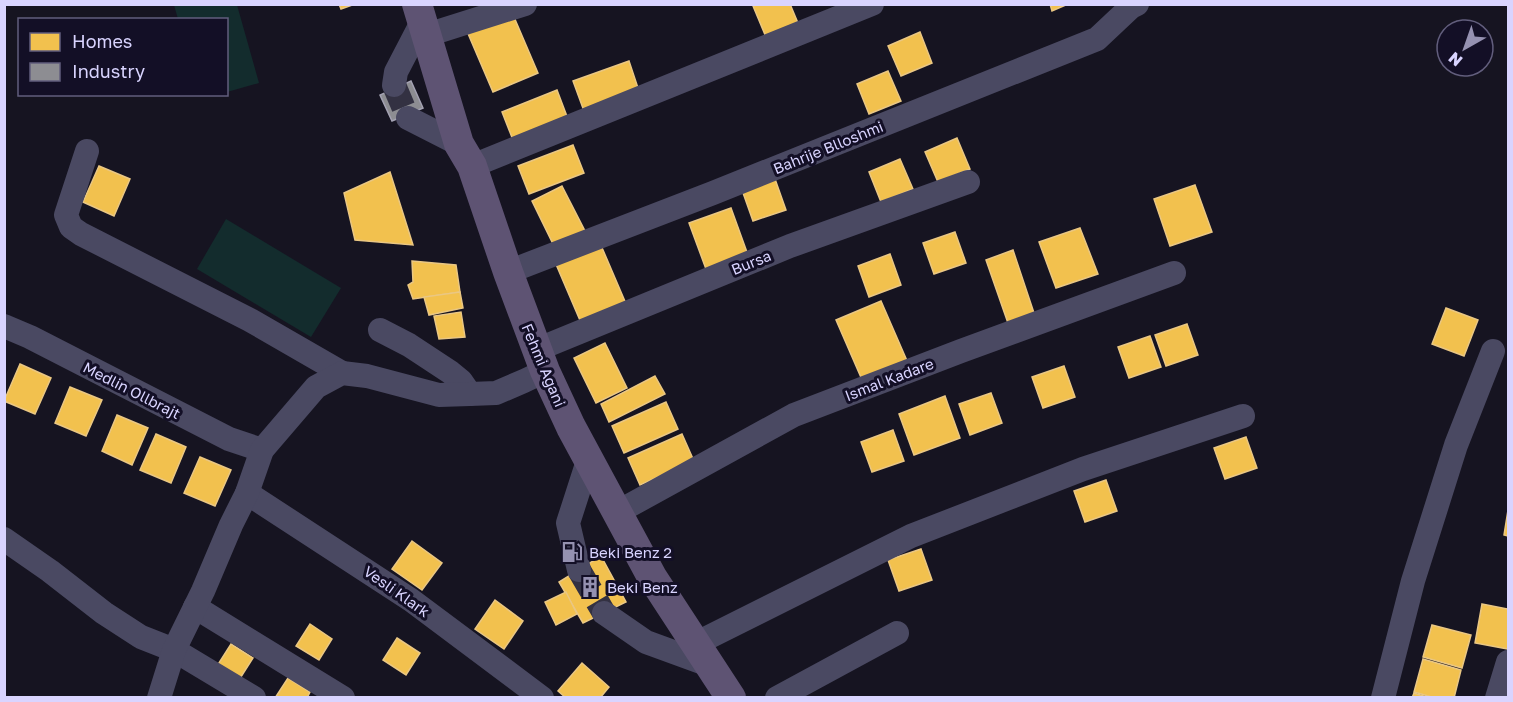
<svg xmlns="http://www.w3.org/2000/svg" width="1513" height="702" viewBox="0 0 1513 702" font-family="'Golos Text',sans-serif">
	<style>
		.green { fill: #132c2d }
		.homes { fill: #f2c14e; stroke: #eac783; stroke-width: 1.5 }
		.industry { fill: #8d8d92; stroke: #a4a2b3; stroke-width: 1.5 }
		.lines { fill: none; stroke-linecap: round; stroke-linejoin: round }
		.minor-tunnel { stroke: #333142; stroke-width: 24; stroke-dasharray: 24 12; stroke-linecap: butt }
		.minor { stroke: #4a4962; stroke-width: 24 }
		.major { stroke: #5e5373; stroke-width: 30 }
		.labels { text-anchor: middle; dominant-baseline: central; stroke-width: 6; stroke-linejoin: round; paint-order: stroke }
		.street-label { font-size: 15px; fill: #d9d4ff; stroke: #130f26 }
		.poi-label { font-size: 15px; fill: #d9d4ff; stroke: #130f26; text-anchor: start }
	</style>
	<rect width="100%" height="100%" fill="#161421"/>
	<g class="green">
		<polygon points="174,5 237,5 259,83 227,92 226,20 178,19"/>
		<polygon points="226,219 341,288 311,337 197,269"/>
	</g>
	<g class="homes">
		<polygon points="339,4 355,4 341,9"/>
		<polygon points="758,4 790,4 798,23 766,37 753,6"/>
		<polygon points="1050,4 1068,4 1052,11"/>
		<polygon points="511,10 538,73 493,92 466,29"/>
		<polygon points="920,32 932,63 901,76 888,46"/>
		<polygon points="629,61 639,91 584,111 573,81"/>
		<polygon points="888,71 901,101 869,114 857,84"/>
		<polygon points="557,90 568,119 513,140 502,112"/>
		<polygon points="957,138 970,169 938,182 925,152"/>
		<polygon points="573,145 584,173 529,194 518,166"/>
		<polygon points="900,159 913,189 881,202 869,172"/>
		<polygon points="99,166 130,179 114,216 83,202"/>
		<polygon points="390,172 413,245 355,240 344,193"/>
		<polygon points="775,179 786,210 753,221 742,190"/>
		<polygon points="1195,185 1212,232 1170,246 1154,199"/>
		<polygon points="562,186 585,231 554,246 532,201"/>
		<polygon points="731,208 748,255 706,269 689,223"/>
		<polygon points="1080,228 1098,274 1056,288 1039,242"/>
		<polygon points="955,232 966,263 934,274 923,243"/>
		<polygon points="600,243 627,306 582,325 555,262"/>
		<polygon points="1013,250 1035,316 1008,323 986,260"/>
		<polygon points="890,254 901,285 869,297 858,266"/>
		<polygon points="412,261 456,265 460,292 413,299 408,285 413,282"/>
		<polygon points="460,292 463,308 429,315 424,297"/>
		<polygon points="881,301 908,363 863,382 836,320"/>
		<polygon points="1446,308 1478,320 1464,356 1432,344"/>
		<polygon points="461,312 465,337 439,339 434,316"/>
		<polygon points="1187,324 1198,355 1166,366 1155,335"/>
		<polygon points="1150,336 1161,367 1129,378 1118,347"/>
		<polygon points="605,343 627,388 596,403 574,358"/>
		<polygon points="20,364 51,378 35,414 4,401"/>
		<polygon points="1064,366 1075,397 1043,408 1032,377"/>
		<polygon points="655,376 665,394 609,422 601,404"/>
		<polygon points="70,387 102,400 86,436 55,423"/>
		<polygon points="991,393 1002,423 970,435 959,404"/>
		<polygon points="945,396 960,438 914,455 899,414"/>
		<polygon points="666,402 678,429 624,453 612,426"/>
		<polygon points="117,415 148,428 132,465 102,451"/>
		<polygon points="893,430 904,461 872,472 861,442"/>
		<polygon points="156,434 186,447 171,483 140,470"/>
		<polygon points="682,434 694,461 640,485 628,458"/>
		<polygon points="1246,437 1257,468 1225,479 1214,448"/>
		<polygon points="200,457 231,470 215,506 184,493"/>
		<polygon points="1106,480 1117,511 1085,522 1074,491"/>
		<polygon points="1508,510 1508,536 1504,535"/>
		<polygon points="412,541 442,563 422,590 392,569"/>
		<polygon points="921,549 932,580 899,591 888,560"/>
		<polygon points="601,556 626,602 583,623 559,582"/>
		<polygon points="566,592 577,614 556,625 545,602"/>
		<polygon points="495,600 523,621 504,649 475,629"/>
		<polygon points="1482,604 1508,609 1508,649 1475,643"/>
		<polygon points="310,624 332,639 319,660 296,646"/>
		<polygon points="1432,625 1471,635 1462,668 1423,657"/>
		<polygon points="397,638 420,653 406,675 383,660"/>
		<polygon points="231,644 253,658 239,680 217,666"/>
		<polygon points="1423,659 1461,670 1454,698 1435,698 1414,692"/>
		<polygon points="582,663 609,687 600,698 566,698 558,691"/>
		<polygon points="288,678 310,692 307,698 275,698"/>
		<polygon points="1414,693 1430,698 1412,698"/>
	</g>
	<polygon class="industry" points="411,81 423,108 392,121 380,95"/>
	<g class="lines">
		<g class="minor-tunnel">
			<polyline points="394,85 408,118"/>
			<polyline points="579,570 604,613"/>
		</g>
		<g class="minor">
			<polyline points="427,35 525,4"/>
			<polyline points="394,85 396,72 422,22"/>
			<polyline points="408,118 459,144"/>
			<polyline points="87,151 66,215 71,227 81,234 250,320 342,373"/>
			<polyline points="472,166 872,4"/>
			<polyline points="508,272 713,193 1097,39 1131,7 1137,4"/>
			<polyline points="4,326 30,337 229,439 262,450"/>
			<polyline points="380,330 409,345 450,372 461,381 470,394"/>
			<polyline points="536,350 790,246 968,182"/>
			<polyline points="247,493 411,600 542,698"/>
			<polyline points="616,513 794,415 961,351 1174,273"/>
			<polyline points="4,539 50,571 104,613 141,637 174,650 254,698"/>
			<polyline points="579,570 568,523 588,461"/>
			<polyline points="195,607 343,698"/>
			<polyline points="604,613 646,642 709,665"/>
			<polyline points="695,644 911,536 1083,469 1243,416"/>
			<polyline points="159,698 174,650 203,591 231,525 247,493 262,450 316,387 342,373 367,376 439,395 470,394 496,393 524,381 545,371"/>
			<polyline points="777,698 897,633"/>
			<polyline points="1383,698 1413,581 1456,445 1493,351"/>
			<polyline points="1497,698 1508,662"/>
		</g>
		<polyline class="major" points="417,4 459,144 472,166 508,272 545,371 571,427 652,577 731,698"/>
	</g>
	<defs>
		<symbol id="fuel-bare" viewBox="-9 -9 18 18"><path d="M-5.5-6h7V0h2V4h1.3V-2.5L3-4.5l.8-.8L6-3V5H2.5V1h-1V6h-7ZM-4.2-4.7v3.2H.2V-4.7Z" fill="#9591b1" stroke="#130f26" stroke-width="2.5" paint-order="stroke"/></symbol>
		<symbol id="building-bare" viewBox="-9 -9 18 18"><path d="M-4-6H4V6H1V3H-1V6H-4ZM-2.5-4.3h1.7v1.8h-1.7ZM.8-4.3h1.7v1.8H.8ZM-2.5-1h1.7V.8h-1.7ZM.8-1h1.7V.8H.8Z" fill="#9591b1" stroke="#130f26" stroke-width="2.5" paint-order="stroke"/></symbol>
	</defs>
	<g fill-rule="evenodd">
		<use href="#fuel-bare" x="557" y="537" width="30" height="30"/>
		<use href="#building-bare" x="575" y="572" width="30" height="30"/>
	</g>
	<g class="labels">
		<g class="street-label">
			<text transform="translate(828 147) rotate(-22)">Bahrije Blloshmi</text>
			<text transform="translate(751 262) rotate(-22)">Bursa</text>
			<text transform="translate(544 365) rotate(67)">Fehmi Agani</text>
			<text transform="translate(889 379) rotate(-21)">Ismal Kadare</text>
			<text transform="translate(132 390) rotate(27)">Medlin Ollbrajt</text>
			<text transform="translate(397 591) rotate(35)">Vesli Klark</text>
		</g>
		<g class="poi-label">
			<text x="589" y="552">Beki Benz 2</text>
			<text x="607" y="587">Beki Benz</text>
		</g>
	</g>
	<rect width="1513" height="702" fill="none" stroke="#d9d4ff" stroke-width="12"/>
	<rect x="18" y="18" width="210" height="78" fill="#130f26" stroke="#625e7d" stroke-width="1.5"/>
	<rect x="30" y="33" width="30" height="18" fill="#f2c14e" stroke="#625e7d" stroke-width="1.5"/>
	<text x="72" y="48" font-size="18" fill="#d9d4ff">Homes</text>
	<rect x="30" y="63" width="30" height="18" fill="#8d8d92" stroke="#625e7d" stroke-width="1.5"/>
	<text x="72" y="78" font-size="18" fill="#d9d4ff">Industry</text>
	<g transform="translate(1465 48) rotate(220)"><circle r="28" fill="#130f26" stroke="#625e7d" stroke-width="1.5"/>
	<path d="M0-4.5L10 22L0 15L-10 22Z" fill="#9591b1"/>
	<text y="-9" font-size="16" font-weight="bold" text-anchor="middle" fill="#d9d4ff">N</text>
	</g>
</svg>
